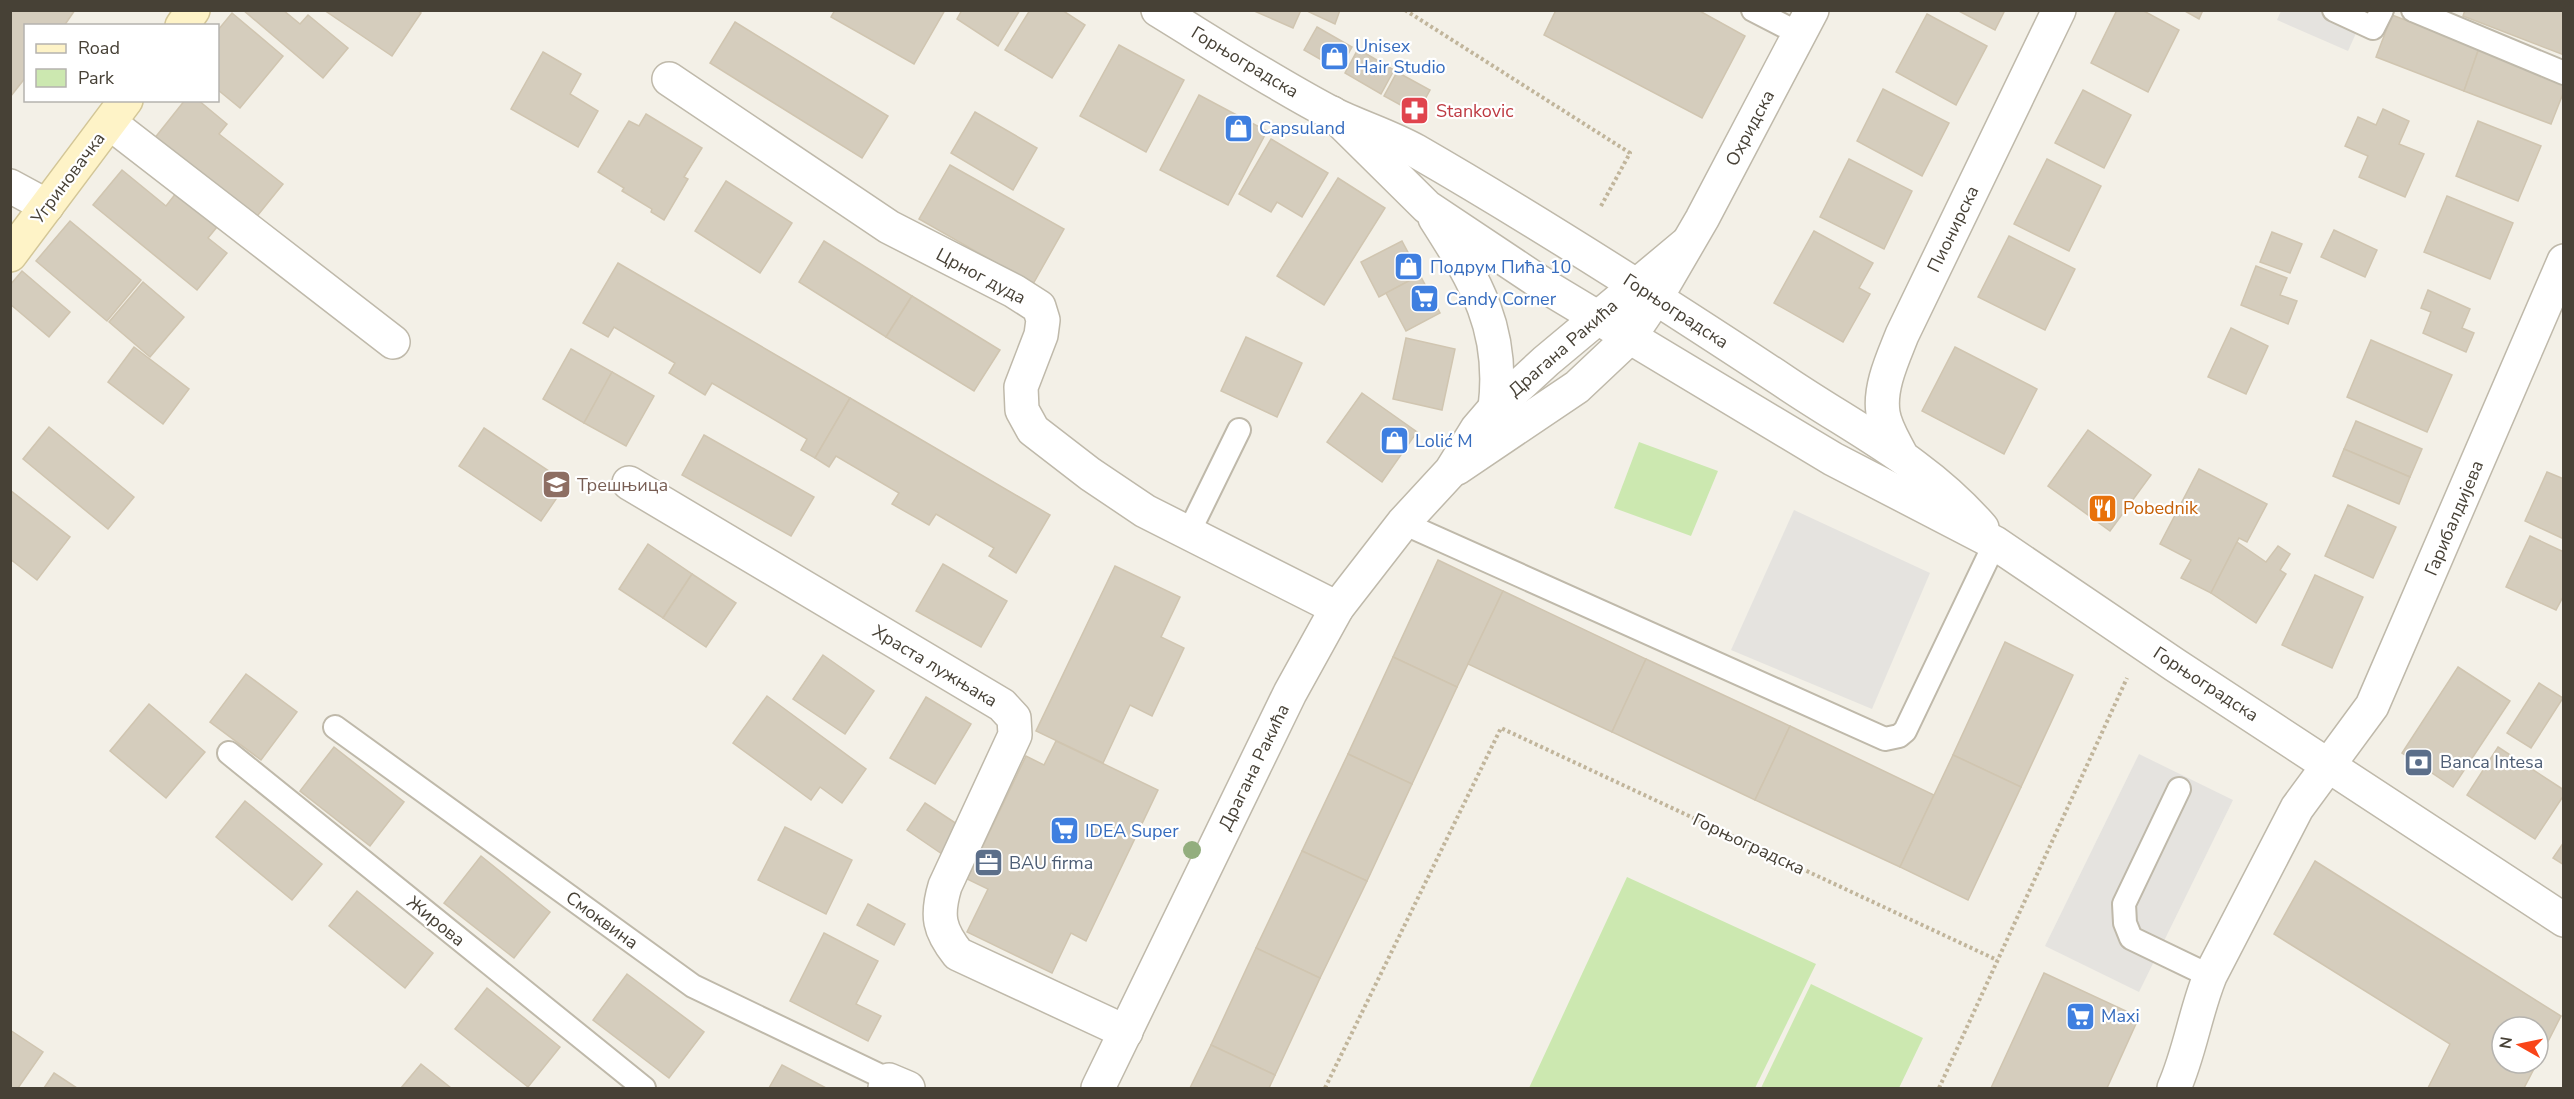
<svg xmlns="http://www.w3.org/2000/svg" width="2574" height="1099" viewBox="0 0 2574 1099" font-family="'Nunito Sans',sans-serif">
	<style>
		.green { fill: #cce8b0 }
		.parking { fill: #e5e3df }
		.building { fill: #d5cdbd; stroke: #d0c5b0; stroke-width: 1.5 }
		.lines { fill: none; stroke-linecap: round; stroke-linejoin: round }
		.service-casing { stroke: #bfb9aa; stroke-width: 26 }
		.minor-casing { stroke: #bfb9aa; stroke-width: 36 }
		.tertiary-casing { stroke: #bfb9aa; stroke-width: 36 }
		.secondary-casing { stroke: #d3c697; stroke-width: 36 }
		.path { stroke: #c1b59b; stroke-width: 4; stroke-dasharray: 3 3; stroke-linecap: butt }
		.service { stroke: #fff; stroke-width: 22 }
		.minor { stroke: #fff; stroke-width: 33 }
		.tertiary { stroke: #fff; stroke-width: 33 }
		.secondary { stroke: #fef3c7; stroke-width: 33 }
		.tree { fill: #93ae7e }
		.labels { text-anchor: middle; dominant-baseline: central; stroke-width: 4.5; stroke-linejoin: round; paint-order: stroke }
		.shop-label { font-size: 18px; fill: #366cbe; stroke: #fff; text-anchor: start }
		.street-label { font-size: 18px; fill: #474136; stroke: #fff }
		.health-label { font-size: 18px; fill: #be3a42; stroke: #fff; text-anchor: start }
		.education-label { font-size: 18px; fill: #785e54; stroke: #fff; text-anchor: start }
		.food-label { font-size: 18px; fill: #c56008; stroke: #fff; text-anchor: start }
		.service-label { font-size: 18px; fill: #4e5e75; stroke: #fff; text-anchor: start }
	</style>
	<rect width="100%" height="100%" fill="#f3f0e7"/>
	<g class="green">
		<polygon points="1639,442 1718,471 1691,536 1614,508"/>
		<polygon points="1627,877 1816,964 1755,1088 1529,1088"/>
		<polygon points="1811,984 1923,1038 1899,1088 1761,1088"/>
	</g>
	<g class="parking">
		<polygon points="2281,11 2366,11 2348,51 2277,20"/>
		<polygon points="1794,510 1930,573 1872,709 1731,650"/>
		<polygon points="2139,754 2233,800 2139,992 2045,946"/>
	</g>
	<g class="building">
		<polygon points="10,10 75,10 64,26 26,26 26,77 10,97"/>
		<polygon points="243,10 283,10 300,24 308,15 348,48 323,78"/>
		<polygon points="324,10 417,10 421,13 392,56"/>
		<polygon points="835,10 945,10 914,64 831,17"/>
		<polygon points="962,10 1020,10 998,46 957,19"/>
		<polygon points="1030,10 1062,10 1085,25 1052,78 1005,50"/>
		<polygon points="1252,10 1301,10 1293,28"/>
		<polygon points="1305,10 1340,10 1335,24"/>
		<polygon points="1556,10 1698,10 1745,36 1702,118 1544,35"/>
		<polygon points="1957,10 2005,10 1995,30"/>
		<polygon points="2117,10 2142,10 2179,30 2148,92 2091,63"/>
		<polygon points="2183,10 2203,10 2199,19"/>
		<polygon points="2465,10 2564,10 2564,55 2463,16"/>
		<polygon points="232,13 283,56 240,108 218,90 218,30"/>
		<polygon points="1927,14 1987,46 1956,105 1896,72"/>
		<polygon points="2392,15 2479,48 2464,91 2376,57"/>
		<polygon points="735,22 888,116 862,158 710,63"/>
		<polygon points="1317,27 1352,47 1339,70 1304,50"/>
		<polygon points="1119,45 1184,80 1146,152 1080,116"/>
		<polygon points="2479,48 2564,80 2564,91 2551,124 2464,91"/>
		<polygon points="1358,49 1394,70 1381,94 1345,73"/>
		<polygon points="543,52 581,74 570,94 598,111 578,147 511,109"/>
		<polygon points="1397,72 1430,90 1417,114 1384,96"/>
		<polygon points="1883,89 1949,123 1922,176 1857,141"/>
		<polygon points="2083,90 2131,115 2104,168 2055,143"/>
		<polygon points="1199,95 1267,131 1228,205 1160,170"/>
		<polygon points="185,100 198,100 227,124 219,134 283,184 254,220 154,139"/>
		<polygon points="2383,109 2409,121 2399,144 2424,154 2405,197 2359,177 2368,156 2345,146 2358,117 2376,125"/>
		<polygon points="975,112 1037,148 1013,190 951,153"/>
		<polygon points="646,114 702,148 684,177 688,179 664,220 651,212 652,209 622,191 624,188 598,172 629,121 639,126"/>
		<polygon points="2478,121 2541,146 2518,201 2456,176"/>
		<polygon points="1271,139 1328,173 1302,217 1277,202 1271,212 1239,194"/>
		<polygon points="1849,159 1912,191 1884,249 1820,217"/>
		<polygon points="2047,159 2101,186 2069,251 2014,224"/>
		<polygon points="950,165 1064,229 1033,284 919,219"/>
		<polygon points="122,170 166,206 180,188 221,222 208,238 227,253 197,290 93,205"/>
		<polygon points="1338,178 1385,208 1324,305 1277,276"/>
		<polygon points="726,181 792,223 760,273 695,231"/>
		<polygon points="2447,196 2513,223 2490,279 2424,252"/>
		<polygon points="70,221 141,280 107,321 36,261"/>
		<polygon points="2334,230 2377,250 2365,277 2321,257"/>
		<polygon points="1814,231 1873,263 1859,288 1870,294 1843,342 1774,303"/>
		<polygon points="2272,232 2302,244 2290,273 2260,262"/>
		<polygon points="2009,236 2075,269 2045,330 1978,297"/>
		<polygon points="824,241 912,296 886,337 799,282"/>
		<polygon points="1402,241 1420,275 1379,297 1361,262"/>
		<polygon points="618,263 850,398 815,458 801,450 807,439 712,383 705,395 669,373 675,363 614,327 608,337 583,323"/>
		<polygon points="2256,266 2287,278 2280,295 2297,301 2288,324 2241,305"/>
		<polygon points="22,271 70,312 49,337 10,304 10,285"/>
		<polygon points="1420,275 1440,313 1406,331 1386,293"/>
		<polygon points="143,282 184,317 150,357 109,322"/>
		<polygon points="2428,290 2470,309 2462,328 2474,333 2466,352 2423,333 2431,312 2421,308"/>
		<polygon points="912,296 1000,350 974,391 886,337"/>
		<polygon points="2231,328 2268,346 2246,394 2208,377"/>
		<polygon points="1246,337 1302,363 1277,417 1221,391"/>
		<polygon points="1406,338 1455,349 1442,410 1393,399"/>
		<polygon points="2371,340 2452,375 2427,432 2347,397"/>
		<polygon points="134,347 189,389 163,424 108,382"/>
		<polygon points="1955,347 2037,389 2004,454 1922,411"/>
		<polygon points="571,349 612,372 584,423 543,399"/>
		<polygon points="612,372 654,396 626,446 584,423"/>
		<polygon points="1362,393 1417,432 1382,482 1327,442"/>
		<polygon points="850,398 1050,515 1016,573 989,556 994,548 936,514 929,525 892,504 899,493 836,456 829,467 815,458"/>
		<polygon points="2356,421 2422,449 2410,477 2344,449"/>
		<polygon points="49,427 134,497 108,529 23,459"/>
		<polygon points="484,428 567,483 541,521 459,466"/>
		<polygon points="2088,430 2151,475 2110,531 2048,486"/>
		<polygon points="704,435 814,497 791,536 682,475"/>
		<polygon points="2344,449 2410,477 2399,504 2333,476"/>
		<polygon points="2199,469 2267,504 2247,542 2239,538 2211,593 2181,578 2191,560 2160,544"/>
		<polygon points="2547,472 2564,479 2564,539 2525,521"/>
		<polygon points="10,490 70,537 37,580 10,559"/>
		<polygon points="2348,505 2396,527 2373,578 2325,556"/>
		<polygon points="2530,536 2564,552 2564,595 2556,610 2506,587"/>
		<polygon points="2237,542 2266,562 2278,546 2290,554 2280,570 2286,574 2256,623 2211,593"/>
		<polygon points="648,544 692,574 663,618 619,589"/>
		<polygon points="1438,560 1503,591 1457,687 1393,657"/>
		<polygon points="943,564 1007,601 981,647 916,611"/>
		<polygon points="1115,566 1180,597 1161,637 1184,648 1152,716 1130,705 1103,763 1036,731"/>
		<polygon points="692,574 736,603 706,647 663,618"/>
		<polygon points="2315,575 2363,597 2332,668 2282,645"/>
		<polygon points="1503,591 1646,659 1612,732 1468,664"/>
		<polygon points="2005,642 2073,675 2021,787 1953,755"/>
		<polygon points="823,655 874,691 845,734 793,699"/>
		<polygon points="1393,657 1457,687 1412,784 1348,754"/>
		<polygon points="1646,659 1790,726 1755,800 1612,732"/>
		<polygon points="2458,667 2510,701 2453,787 2402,753"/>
		<polygon points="246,674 297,712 261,760 210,722"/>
		<polygon points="2539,683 2563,698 2531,748 2507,733"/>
		<polygon points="767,696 866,769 842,803 820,787 811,800 733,743"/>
		<polygon points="926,697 971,724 935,784 890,758"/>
		<polygon points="149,704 205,752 166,798 110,751"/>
		<polygon points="1790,726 1934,795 1900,867 1755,800"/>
		<polygon points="1056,741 1158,790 1086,941 1071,933 1052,973 967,932 988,889 967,879 1026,756 1044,765"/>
		<polygon points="334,747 404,802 370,846 300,791"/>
		<polygon points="2498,747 2564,790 2564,795 2535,839 2467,795"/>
		<polygon points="1348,754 1412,784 1367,881 1302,851"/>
		<polygon points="1953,755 2021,787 1968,900 1900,867"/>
		<polygon points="245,801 322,864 292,900 216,837"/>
		<polygon points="925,803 960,826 942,854 907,830"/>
		<polygon points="785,827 852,860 826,914 758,880"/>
		<polygon points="2564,842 2564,865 2553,858"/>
		<polygon points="1302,851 1367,881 1320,978 1256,948"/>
		<polygon points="481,856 550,912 514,958 444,903"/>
		<polygon points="2315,861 2561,1016 2538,1061 2538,1027 2502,1027 2502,1063 2537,1063 2524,1088 2428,1088 2450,1044 2274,934"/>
		<polygon points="357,891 433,953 405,988 329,926"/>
		<polygon points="868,904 905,924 894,945 857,925"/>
		<polygon points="824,933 878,961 856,1004 881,1016 868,1041 790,1001"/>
		<polygon points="1256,948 1320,978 1275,1075 1211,1045"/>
		<polygon points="2044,973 2139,1017 2107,1088 1991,1088"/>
		<polygon points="627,974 704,1032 669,1078 593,1020"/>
		<polygon points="487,988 560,1047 528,1087 455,1029"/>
		<polygon points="10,1030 43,1052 18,1088 10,1088"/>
		<polygon points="1211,1045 1275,1075 1269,1088 1190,1088"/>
		<polygon points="421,1064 451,1088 401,1088"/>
		<polygon points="782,1065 826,1088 769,1088"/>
		<polygon points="54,1073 77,1088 44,1088"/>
	</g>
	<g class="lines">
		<defs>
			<g id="service">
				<polyline points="1753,10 1800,34"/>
				<polyline points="2334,10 2373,28 2382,10"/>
				<polyline points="2413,10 2564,73"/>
				<polyline points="1403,523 1885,739 1899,736 1905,731 1995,543"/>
				<polyline points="1188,534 1239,430"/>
				<polyline points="335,727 693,986 889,1080"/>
				<polyline points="229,753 644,1088"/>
				<polyline points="2179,789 2124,904 2125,923 2131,938 2210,976"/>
			</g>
			<g id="minor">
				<polyline points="669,79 889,227 1014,291 1039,307 1043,320 1041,335 1021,387 1022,410 1033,430 1090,474 1145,511 1337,608"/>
				<polyline points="110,123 393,342"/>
				<polyline points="10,186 47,206"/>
				<path d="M1900,453C1894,441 1885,427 1883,413C1879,387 1893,358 1902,335L2059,10"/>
				<polyline points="1457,468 1577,387 1629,338 1656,298 1702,219 1812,10"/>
				<path d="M629,483L1002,705L1014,718L1015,735L945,886C936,916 939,930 958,954L1126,1032"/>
				<polyline points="885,1088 889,1080 908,1088"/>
				<polyline points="1098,1088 1290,693 1337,608 1403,523 1451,471 1477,429 1495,408 1546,361 1685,245"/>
				<path d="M2174,1088C2190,1052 2195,1013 2210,976L2297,808L2372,706L2564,261"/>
			</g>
			<g id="tertiary">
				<path d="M1158,10C1215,45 1272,82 1331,113C1359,127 1389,136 1416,151C1541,223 1662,301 1782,380C1854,429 1924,461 1982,528"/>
				<polyline points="1332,113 1427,207 1550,289 1833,459 1995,543 2175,665 2564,920"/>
				<path d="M1435,218C1476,282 1505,330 1495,408"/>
			</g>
			<g id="secondary">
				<polyline points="182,26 193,10"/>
				<polyline points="10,255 126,100"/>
			</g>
		</defs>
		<use href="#service" class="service-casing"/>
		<use href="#minor" class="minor-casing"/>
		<use href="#tertiary" class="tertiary-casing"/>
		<use href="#secondary" class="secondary-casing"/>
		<g class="path">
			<polyline points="1405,10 1630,153 1601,206"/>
			<polyline points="1325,1088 1501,728 1997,960"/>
			<polyline points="1939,1088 2127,678"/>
		</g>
		<use href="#service" class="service"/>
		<use href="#minor" class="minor"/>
		<use href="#tertiary" class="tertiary"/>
		<use href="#secondary" class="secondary"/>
	</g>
	<circle class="tree" cx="1192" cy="850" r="9"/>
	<defs>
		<symbol id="shop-square" viewBox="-11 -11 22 22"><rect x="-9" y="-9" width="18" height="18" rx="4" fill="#3f7fe0" stroke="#fff"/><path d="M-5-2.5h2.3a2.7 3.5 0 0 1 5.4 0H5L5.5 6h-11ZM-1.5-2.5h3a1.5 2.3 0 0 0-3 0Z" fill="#fff"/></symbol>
		<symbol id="pharmacy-square" viewBox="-11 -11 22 22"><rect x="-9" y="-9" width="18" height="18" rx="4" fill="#e0444e" stroke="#fff"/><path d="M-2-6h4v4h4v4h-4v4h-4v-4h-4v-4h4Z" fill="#fff"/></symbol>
		<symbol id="supermarket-square" viewBox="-11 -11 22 22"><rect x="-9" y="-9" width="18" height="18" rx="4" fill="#3f7fe0" stroke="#fff"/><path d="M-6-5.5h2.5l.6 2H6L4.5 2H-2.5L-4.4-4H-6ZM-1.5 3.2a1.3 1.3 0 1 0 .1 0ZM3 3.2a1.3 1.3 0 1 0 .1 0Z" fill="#fff"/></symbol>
		<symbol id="school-square" viewBox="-11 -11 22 22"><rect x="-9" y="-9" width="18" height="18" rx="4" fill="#8d6e63" stroke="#fff"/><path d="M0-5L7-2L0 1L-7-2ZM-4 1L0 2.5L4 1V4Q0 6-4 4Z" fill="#fff"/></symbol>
		<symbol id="restaurant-square" viewBox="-11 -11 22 22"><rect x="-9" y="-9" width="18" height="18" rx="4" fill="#e8710a" stroke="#fff"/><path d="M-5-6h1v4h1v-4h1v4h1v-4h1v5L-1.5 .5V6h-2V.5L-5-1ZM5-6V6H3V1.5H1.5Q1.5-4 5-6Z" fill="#fff"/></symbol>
		<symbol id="bank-square" viewBox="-11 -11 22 22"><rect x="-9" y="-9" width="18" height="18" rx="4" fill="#5c6f8a" stroke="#fff"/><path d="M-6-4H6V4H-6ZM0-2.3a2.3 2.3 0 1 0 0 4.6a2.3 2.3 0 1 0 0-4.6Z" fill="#fff"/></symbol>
		<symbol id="office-square" viewBox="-11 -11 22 22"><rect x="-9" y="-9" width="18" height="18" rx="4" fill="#5c6f8a" stroke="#fff"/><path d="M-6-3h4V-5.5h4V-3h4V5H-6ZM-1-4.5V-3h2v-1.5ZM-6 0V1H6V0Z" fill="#fff"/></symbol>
	</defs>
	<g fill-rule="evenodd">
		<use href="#shop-square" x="1318" y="40" width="33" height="33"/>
		<use href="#pharmacy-square" x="1398" y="94" width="33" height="33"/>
		<use href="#shop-square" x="1222" y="112" width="33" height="33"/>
		<use href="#shop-square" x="1392" y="250" width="33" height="33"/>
		<use href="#supermarket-square" x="1408" y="282" width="33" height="33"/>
		<use href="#shop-square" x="1378" y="424" width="33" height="33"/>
		<use href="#school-square" x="540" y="468" width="33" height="33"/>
		<use href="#restaurant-square" x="2086" y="492" width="33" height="33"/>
		<use href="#bank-square" x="2402" y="746" width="33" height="33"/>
		<use href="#supermarket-square" x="1048" y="814" width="33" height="33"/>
		<use href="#office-square" x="972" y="846" width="33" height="33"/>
		<use href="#supermarket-square" x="2064" y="1000" width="33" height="33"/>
	</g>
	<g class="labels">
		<g class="shop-label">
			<text x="1355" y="46">Unisex<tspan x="1355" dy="21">Hair Studio</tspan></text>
			<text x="1259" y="128">Capsuland</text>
			<text x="1430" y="267">Подрум Пића 10</text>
			<text x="1446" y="299">Candy Corner</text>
			<text x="1415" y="441">Lolić M</text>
			<text x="1085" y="831">IDEA Super</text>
			<text x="2101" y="1016">Maxi</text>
		</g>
		<g class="street-label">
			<text transform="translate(1245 62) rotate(31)">Горњоградска</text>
			<text transform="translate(1750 128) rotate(-62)">Охридска</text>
			<text transform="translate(68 178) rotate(-53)">Угриновачка</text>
			<text transform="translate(1953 229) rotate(-64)">Пионирска</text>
			<text transform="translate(981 276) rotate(28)">Црног дуда</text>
			<text transform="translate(1676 311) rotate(33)">Горњоградска</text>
			<text transform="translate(1563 348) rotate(-41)">Драгана Ракића</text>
			<text transform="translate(2454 518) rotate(-67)">Гарибалдијева</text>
			<text transform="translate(935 666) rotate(31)">Храста лужњака</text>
			<text transform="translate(2206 684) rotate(33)">Горњоградска</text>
			<text transform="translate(1254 767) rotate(-64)">Драгана Ракића</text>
			<text transform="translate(1749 844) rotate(25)">Горњоградска</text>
			<text transform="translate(602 920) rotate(36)">Смоквина</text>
			<text transform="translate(436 921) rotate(39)">Жирова</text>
		</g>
		<g class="health-label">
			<text x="1436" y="111">Stankovic</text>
		</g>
		<g class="education-label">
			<text x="577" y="485">Трешњица</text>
		</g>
		<g class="food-label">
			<text x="2123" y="508">Pobednik</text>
		</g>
		<g class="service-label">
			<text x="2440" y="762">Banca Intesa</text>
			<text x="1009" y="863">BAU firma</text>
		</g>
	</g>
	<rect width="2574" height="1099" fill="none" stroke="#474136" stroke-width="24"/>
	<rect x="24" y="24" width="195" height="78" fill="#ffffff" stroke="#b5b3af" stroke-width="1.5"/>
	<rect x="36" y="44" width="30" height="9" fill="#fef3c7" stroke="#b5b3af" stroke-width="1.5"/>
	<text x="78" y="54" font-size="18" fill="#474136">Road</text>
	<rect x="36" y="69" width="30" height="18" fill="#cce8b0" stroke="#b5b3af" stroke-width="1.5"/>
	<text x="78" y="84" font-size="18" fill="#474136">Park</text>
	<g transform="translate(2520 1045) rotate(279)"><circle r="28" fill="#ffffff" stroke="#b5b3af" stroke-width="1.5"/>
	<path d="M0-4.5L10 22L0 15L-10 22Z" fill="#f94519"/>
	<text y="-9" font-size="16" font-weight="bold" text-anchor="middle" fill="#474136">N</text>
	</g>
</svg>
